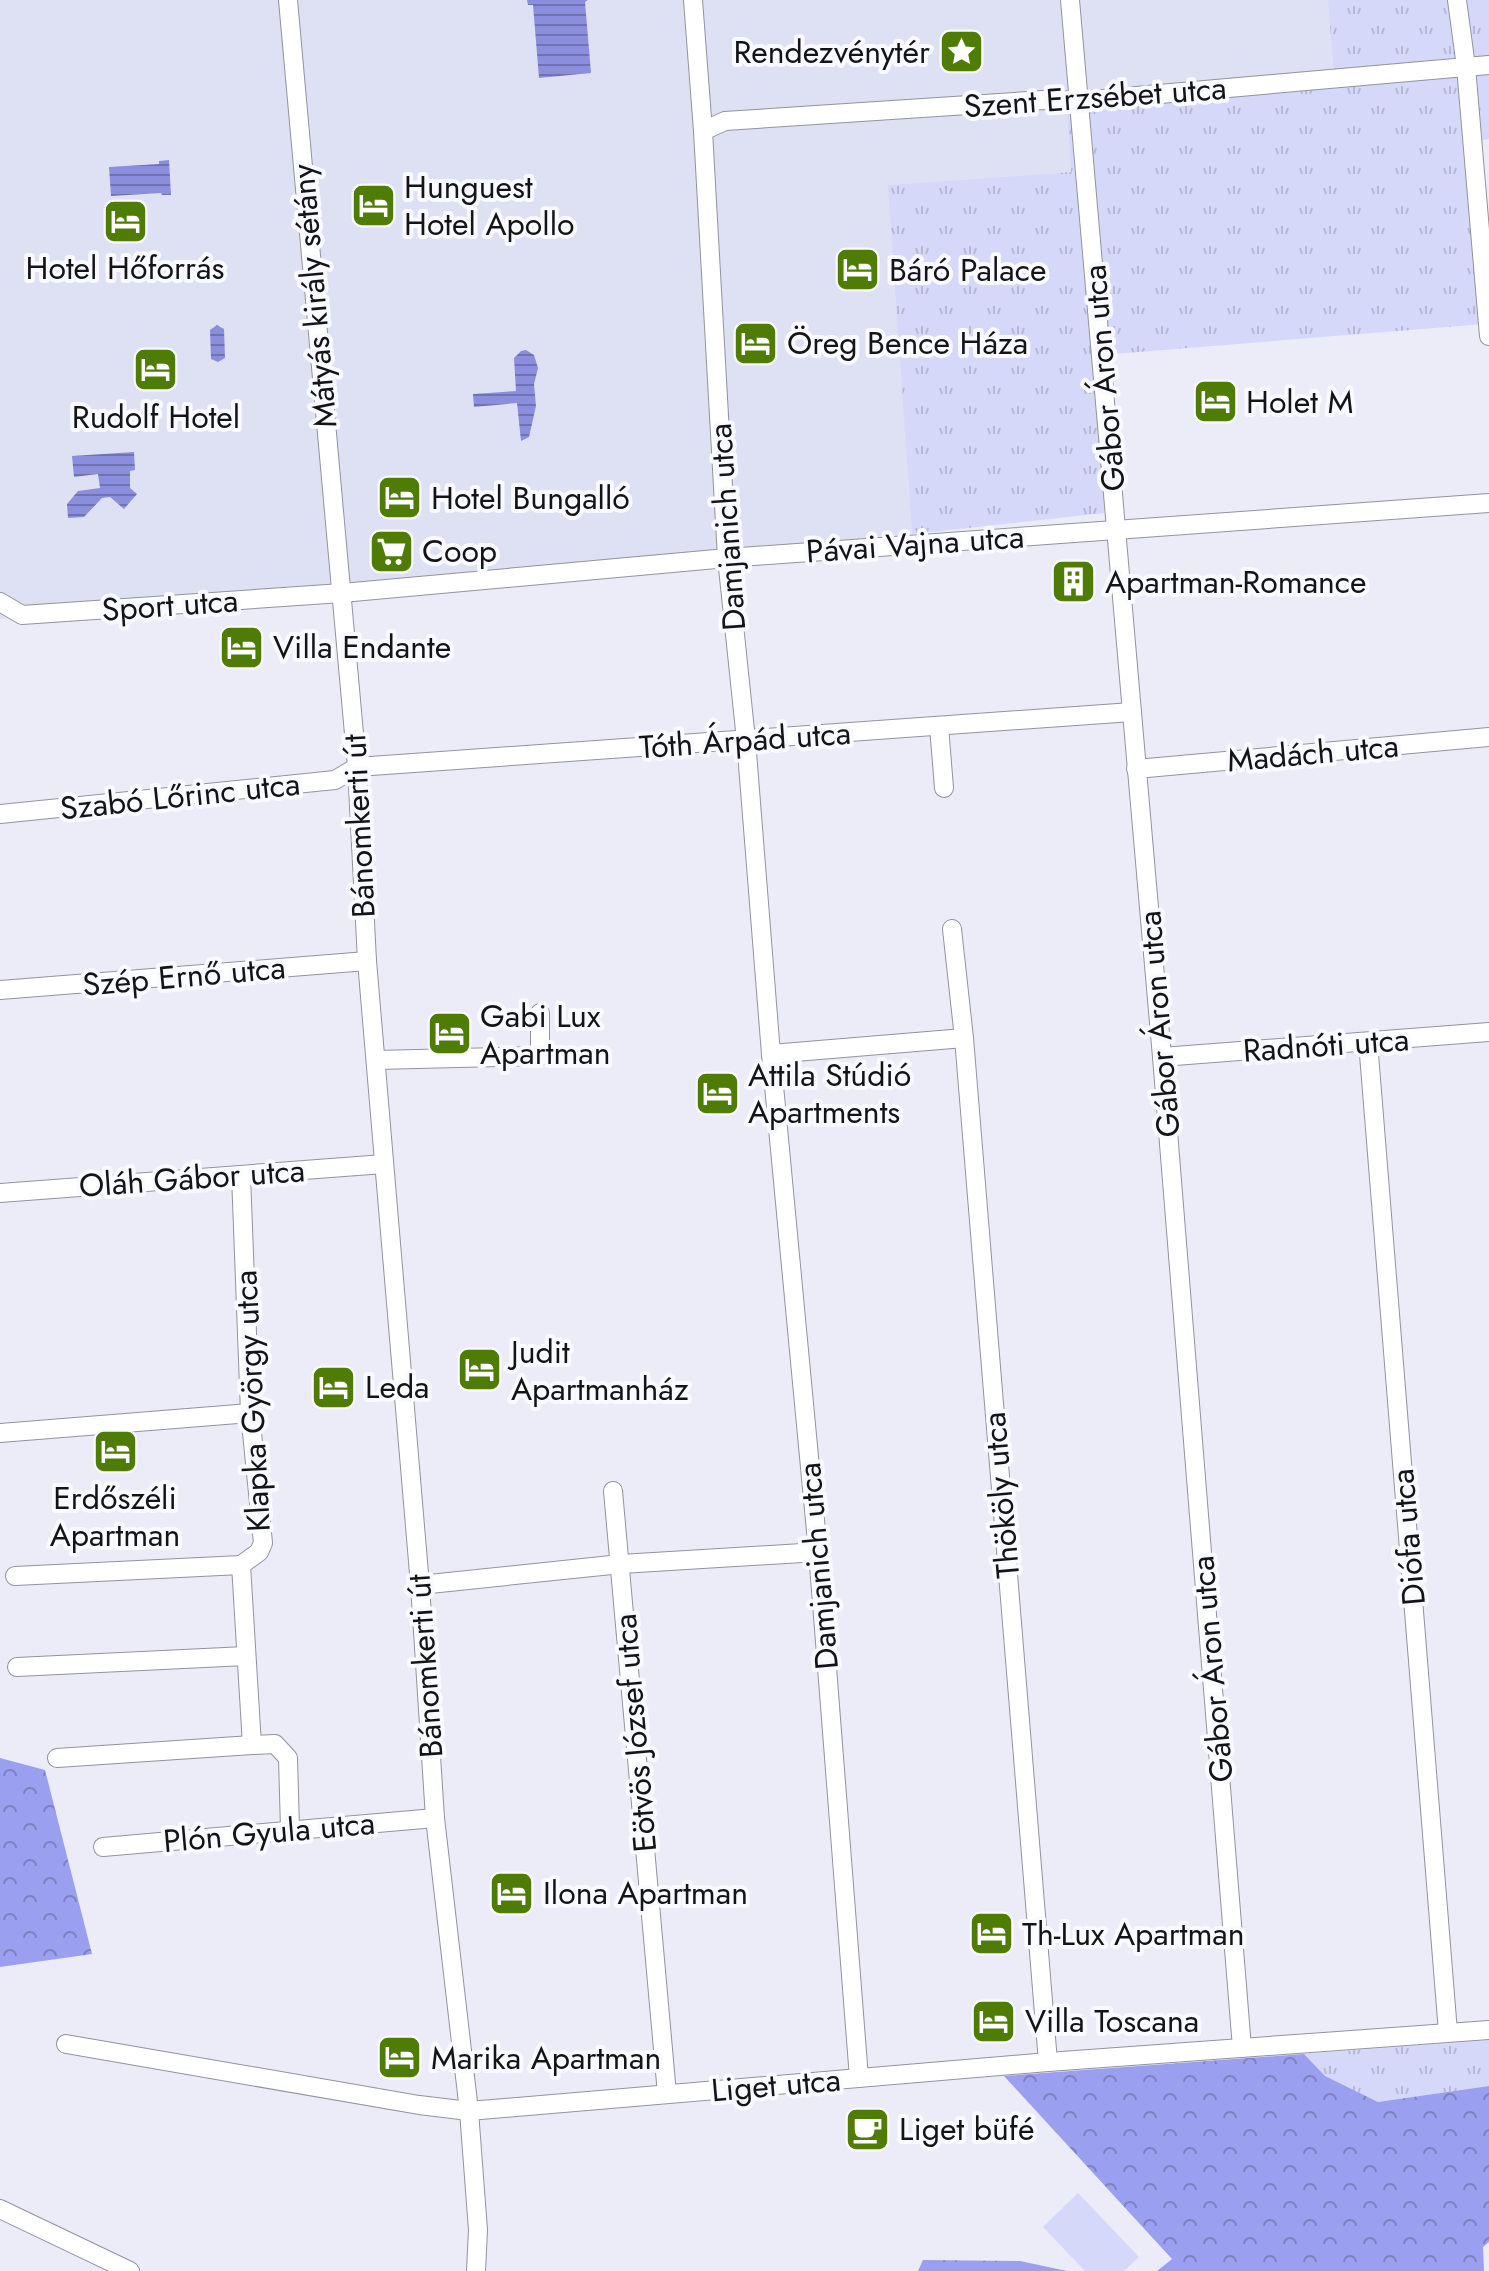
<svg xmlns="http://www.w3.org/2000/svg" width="1489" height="2271" viewBox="0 0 1489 2271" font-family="Jost,sans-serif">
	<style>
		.built { fill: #dee0f3 }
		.grass { fill: url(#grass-tufts) }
		.forest { fill: url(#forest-crowns) }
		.pitch { fill: #d5d8f9 }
		.water { fill: url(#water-rules) }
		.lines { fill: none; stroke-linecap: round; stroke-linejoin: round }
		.minor-casing { stroke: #92939e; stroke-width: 20 }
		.minor { stroke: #fff; stroke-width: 18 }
		.labels { text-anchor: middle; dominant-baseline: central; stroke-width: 8; stroke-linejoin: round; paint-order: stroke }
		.poi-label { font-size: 32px; fill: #141418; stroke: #f9faff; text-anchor: start }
		.street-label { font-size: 32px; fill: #141418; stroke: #f9faff }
	</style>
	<defs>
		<pattern id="grass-tufts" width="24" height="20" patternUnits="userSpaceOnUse" patternTransform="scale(2)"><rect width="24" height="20" fill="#d5d8f9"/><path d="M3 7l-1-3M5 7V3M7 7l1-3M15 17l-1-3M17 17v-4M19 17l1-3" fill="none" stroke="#b6b8d5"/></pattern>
		<pattern id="forest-crowns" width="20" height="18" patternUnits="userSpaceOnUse" patternTransform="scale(2)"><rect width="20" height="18" fill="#9b9fef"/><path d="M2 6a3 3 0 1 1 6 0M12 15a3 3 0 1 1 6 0" fill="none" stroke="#7d80c1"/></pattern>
		<pattern id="water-rules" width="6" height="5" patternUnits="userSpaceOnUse" patternTransform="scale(2)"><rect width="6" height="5" fill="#8b8edd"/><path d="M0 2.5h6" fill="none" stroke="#7073b2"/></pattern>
	</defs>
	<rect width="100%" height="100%" fill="#ebecf8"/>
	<polygon class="built" points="0,0 1328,0 1334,79 1066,99 1071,172 889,185 912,534 0,619"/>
	<g class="grass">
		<polygon points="1328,0 1489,0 1489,139 1471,142 1484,324 1101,355 1104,513 912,534 888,185 1071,172 1066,98 1334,79"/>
		<polygon points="1489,2040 1489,2086 1378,2102 1325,2076 1304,2054"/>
	</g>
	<g class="forest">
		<polygon points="0,1758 45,1770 92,1954 0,1967"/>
		<polygon points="1304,2054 1325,2076 1378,2102 1489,2086 1489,2242 1483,2247 1484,2271 1157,2271 1172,2259 1004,2076"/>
		<polygon points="923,2260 1020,2261 1067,2271 918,2271"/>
	</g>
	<polygon class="pitch" points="1078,2193 1139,2257 1124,2271 1085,2271 1043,2227"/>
	<g class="water">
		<polygon points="527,0 588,0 585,2 591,73 539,78 533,5 528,5"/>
		<polygon points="169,160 171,195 162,195 161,193 111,196 109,167 159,164 159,161"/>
		<polygon points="217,325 224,329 225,358 218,362 211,359 210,330"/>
		<polygon points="526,350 534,355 538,368 534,384 536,406 529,437 521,441 517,403 474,407 473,394 516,391 514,358 521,351"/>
		<polygon points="134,452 135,470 130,471 130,488 137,494 124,509 110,497 102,498 84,517 68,518 67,504 78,491 100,488 98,474 74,477 72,456"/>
	</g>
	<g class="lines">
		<defs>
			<g id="minor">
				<polyline points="288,0 357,767 367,961 420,1585 435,1818 469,2111 478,2230 476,2271"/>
				<polyline points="693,0 703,131 727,558 746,740 771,1054 818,1552 859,2078"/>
				<polyline points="1070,0 1162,1057 1242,2048"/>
				<polyline points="1457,0 1466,67 1489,336"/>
				<polyline points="703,131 725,121 1043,100 1080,101 1489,65"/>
				<polyline points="0,602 22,615 342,593 727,558 1489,503"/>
				<polyline points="939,726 944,788"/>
				<polyline points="1136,769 1489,737"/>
				<polyline points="0,814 335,780 357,767 1132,712"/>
				<polyline points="952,929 964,1038 1048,2062"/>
				<polyline points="0,990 367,961"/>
				<polyline points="1368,1042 1448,2032"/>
				<polyline points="771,1054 964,1038"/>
				<polyline points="1162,1057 1489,1032"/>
				<polyline points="376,1060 540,1056 540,1013"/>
				<polyline points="241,1175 250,1413 263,1543 259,1552 241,1565 252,1745 275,1744 288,1758 290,1829"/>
				<polyline points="0,1193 384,1164"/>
				<polyline points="0,1433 250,1413"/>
				<polyline points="613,1491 667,2094"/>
				<polyline points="15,1576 241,1565"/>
				<polyline points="420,1585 621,1564 818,1552"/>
				<polyline points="17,1667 246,1656"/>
				<polyline points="57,1758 252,1745"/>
				<polyline points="103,1847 435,1818"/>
				<polyline points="66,2044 419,2105 469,2111 1048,2062 1489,2030"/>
				<polyline points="0,2209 130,2271"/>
			</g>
		</defs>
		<use href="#minor" class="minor-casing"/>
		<use href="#minor" class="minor"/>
	</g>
	<defs>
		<symbol id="sight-square" viewBox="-11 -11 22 22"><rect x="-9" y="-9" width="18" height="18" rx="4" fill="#4e7c04" stroke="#f9faff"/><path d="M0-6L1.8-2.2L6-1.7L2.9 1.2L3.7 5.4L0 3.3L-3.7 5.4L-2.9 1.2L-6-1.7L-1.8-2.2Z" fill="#fff"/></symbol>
		<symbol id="hotel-square" viewBox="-11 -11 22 22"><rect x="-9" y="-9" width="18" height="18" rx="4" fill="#4e7c04" stroke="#f9faff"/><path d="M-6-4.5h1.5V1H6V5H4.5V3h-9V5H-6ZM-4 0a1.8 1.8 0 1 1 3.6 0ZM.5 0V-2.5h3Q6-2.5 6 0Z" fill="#fff"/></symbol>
		<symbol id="supermarket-square" viewBox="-11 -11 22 22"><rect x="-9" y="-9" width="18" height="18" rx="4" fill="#4e7c04" stroke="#f9faff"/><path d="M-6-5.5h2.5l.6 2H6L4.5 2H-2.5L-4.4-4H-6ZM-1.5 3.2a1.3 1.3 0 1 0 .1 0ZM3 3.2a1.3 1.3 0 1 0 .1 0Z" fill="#fff"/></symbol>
		<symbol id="building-square" viewBox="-11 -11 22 22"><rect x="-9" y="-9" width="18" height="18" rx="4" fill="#4e7c04" stroke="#f9faff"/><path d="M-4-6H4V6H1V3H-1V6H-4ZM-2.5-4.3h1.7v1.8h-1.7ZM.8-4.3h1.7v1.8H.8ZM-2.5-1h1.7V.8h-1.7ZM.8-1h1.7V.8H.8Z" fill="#fff"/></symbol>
		<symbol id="cafe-square" viewBox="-11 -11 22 22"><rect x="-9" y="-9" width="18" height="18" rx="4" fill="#4e7c04" stroke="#f9faff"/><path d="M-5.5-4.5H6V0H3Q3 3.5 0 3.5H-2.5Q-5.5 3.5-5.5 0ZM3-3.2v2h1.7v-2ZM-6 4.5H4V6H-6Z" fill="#fff"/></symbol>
	</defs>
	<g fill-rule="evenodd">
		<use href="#sight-square" x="936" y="26" width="51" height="51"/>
		<use href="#hotel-square" x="348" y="180" width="51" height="51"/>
		<use href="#hotel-square" x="100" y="196" width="51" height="51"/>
		<use href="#hotel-square" x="832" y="244" width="51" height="51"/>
		<use href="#hotel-square" x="730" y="318" width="51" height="51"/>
		<use href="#hotel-square" x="130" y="344" width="51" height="51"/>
		<use href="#hotel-square" x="1190" y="376" width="51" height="51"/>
		<use href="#hotel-square" x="374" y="472" width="51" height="51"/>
		<use href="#supermarket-square" x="366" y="526" width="51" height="51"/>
		<use href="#building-square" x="1048" y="556" width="51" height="51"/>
		<use href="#hotel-square" x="216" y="622" width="51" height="51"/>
		<use href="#hotel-square" x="424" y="1008" width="51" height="51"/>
		<use href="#hotel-square" x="692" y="1068" width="51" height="51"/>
		<use href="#hotel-square" x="454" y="1344" width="51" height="51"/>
		<use href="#hotel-square" x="308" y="1362" width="51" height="51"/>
		<use href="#hotel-square" x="90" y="1426" width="51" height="51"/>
		<use href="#hotel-square" x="486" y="1868" width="51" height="51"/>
		<use href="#hotel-square" x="966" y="1908" width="51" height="51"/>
		<use href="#hotel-square" x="968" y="1996" width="51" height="51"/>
		<use href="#hotel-square" x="374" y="2032" width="51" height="51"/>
		<use href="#cafe-square" x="842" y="2104" width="51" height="51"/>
	</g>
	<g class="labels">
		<g class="poi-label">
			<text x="930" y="52" text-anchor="end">Rendezvénytér</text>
			<text x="404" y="187">Hunguest<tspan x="404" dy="37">Hotel Apollo</tspan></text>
			<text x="125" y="268" text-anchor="middle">Hotel Hőforrás</text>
			<text x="889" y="270">Báró Palace</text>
			<text x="787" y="343">Öreg Bence Háza</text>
			<text x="1246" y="402">Holet M</text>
			<text x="156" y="417" text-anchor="middle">Rudolf Hotel</text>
			<text x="431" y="498">Hotel Bungalló</text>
			<text x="422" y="551">Coop</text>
			<text x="1105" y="582">Apartman-Romance</text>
			<text x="273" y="647">Villa Endante</text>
			<text x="480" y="1016">Gabi Lux<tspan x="480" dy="37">Apartman</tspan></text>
			<text x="748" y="1075">Attila Stúdió<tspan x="748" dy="37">Apartments</tspan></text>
			<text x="511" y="1352">Judit<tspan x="511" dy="37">Apartmanház</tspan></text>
			<text x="365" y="1387">Leda</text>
			<text x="115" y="1498" text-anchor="middle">Erdőszéli<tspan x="115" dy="37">Apartman</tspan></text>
			<text x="543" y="1893">Ilona Apartman</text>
			<text x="1022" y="1934">Th-Lux Apartman</text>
			<text x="1025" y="2021">Villa Toscana</text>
			<text x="431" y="2058">Marika Apartman</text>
			<text x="899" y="2129">Liget büfé</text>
		</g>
		<g class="street-label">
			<text transform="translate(1095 97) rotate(-4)">Szent Erzsébet utca</text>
			<text transform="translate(314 296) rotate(-95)">Mátyás király sétány</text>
			<text transform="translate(1104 378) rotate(-95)">Gábor Áron utca</text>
			<text transform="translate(727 527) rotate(-94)">Damjanich utca</text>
			<text transform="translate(915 544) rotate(-4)">Pávai Vajna utca</text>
			<text transform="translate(170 605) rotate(-4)">Sport utca</text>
			<text transform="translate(745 740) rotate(-4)">Tóth Árpád utca</text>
			<text transform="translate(1313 753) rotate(-5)">Madách utca</text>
			<text transform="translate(180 796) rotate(-6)">Szabó Lőrinc utca</text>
			<text transform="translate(359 826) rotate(-93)">Bánomkerti út</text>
			<text transform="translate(184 976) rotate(-5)">Szép Ernő utca</text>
			<text transform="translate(1159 1024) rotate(-95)">Gábor Áron utca</text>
			<text transform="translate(1326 1045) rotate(-4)">Radnóti utca</text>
			<text transform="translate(192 1178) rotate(-4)">Oláh Gábor utca</text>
			<text transform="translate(252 1401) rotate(-93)">Klapka György utca</text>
			<text transform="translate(1001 1495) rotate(-95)">Thököly utca</text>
			<text transform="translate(1408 1537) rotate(-95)">Diófa utca</text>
			<text transform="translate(818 1566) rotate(-95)">Damjanich utca</text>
			<text transform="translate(425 1666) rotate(-94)">Bánomkerti út</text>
			<text transform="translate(1212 1669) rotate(-95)">Gábor Áron utca</text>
			<text transform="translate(635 1733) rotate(-95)">Eötvös József utca</text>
			<text transform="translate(269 1832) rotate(-5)">Plón Gyula utca</text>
			<text transform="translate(776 2085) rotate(-5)">Liget utca</text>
		</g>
	</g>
</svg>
